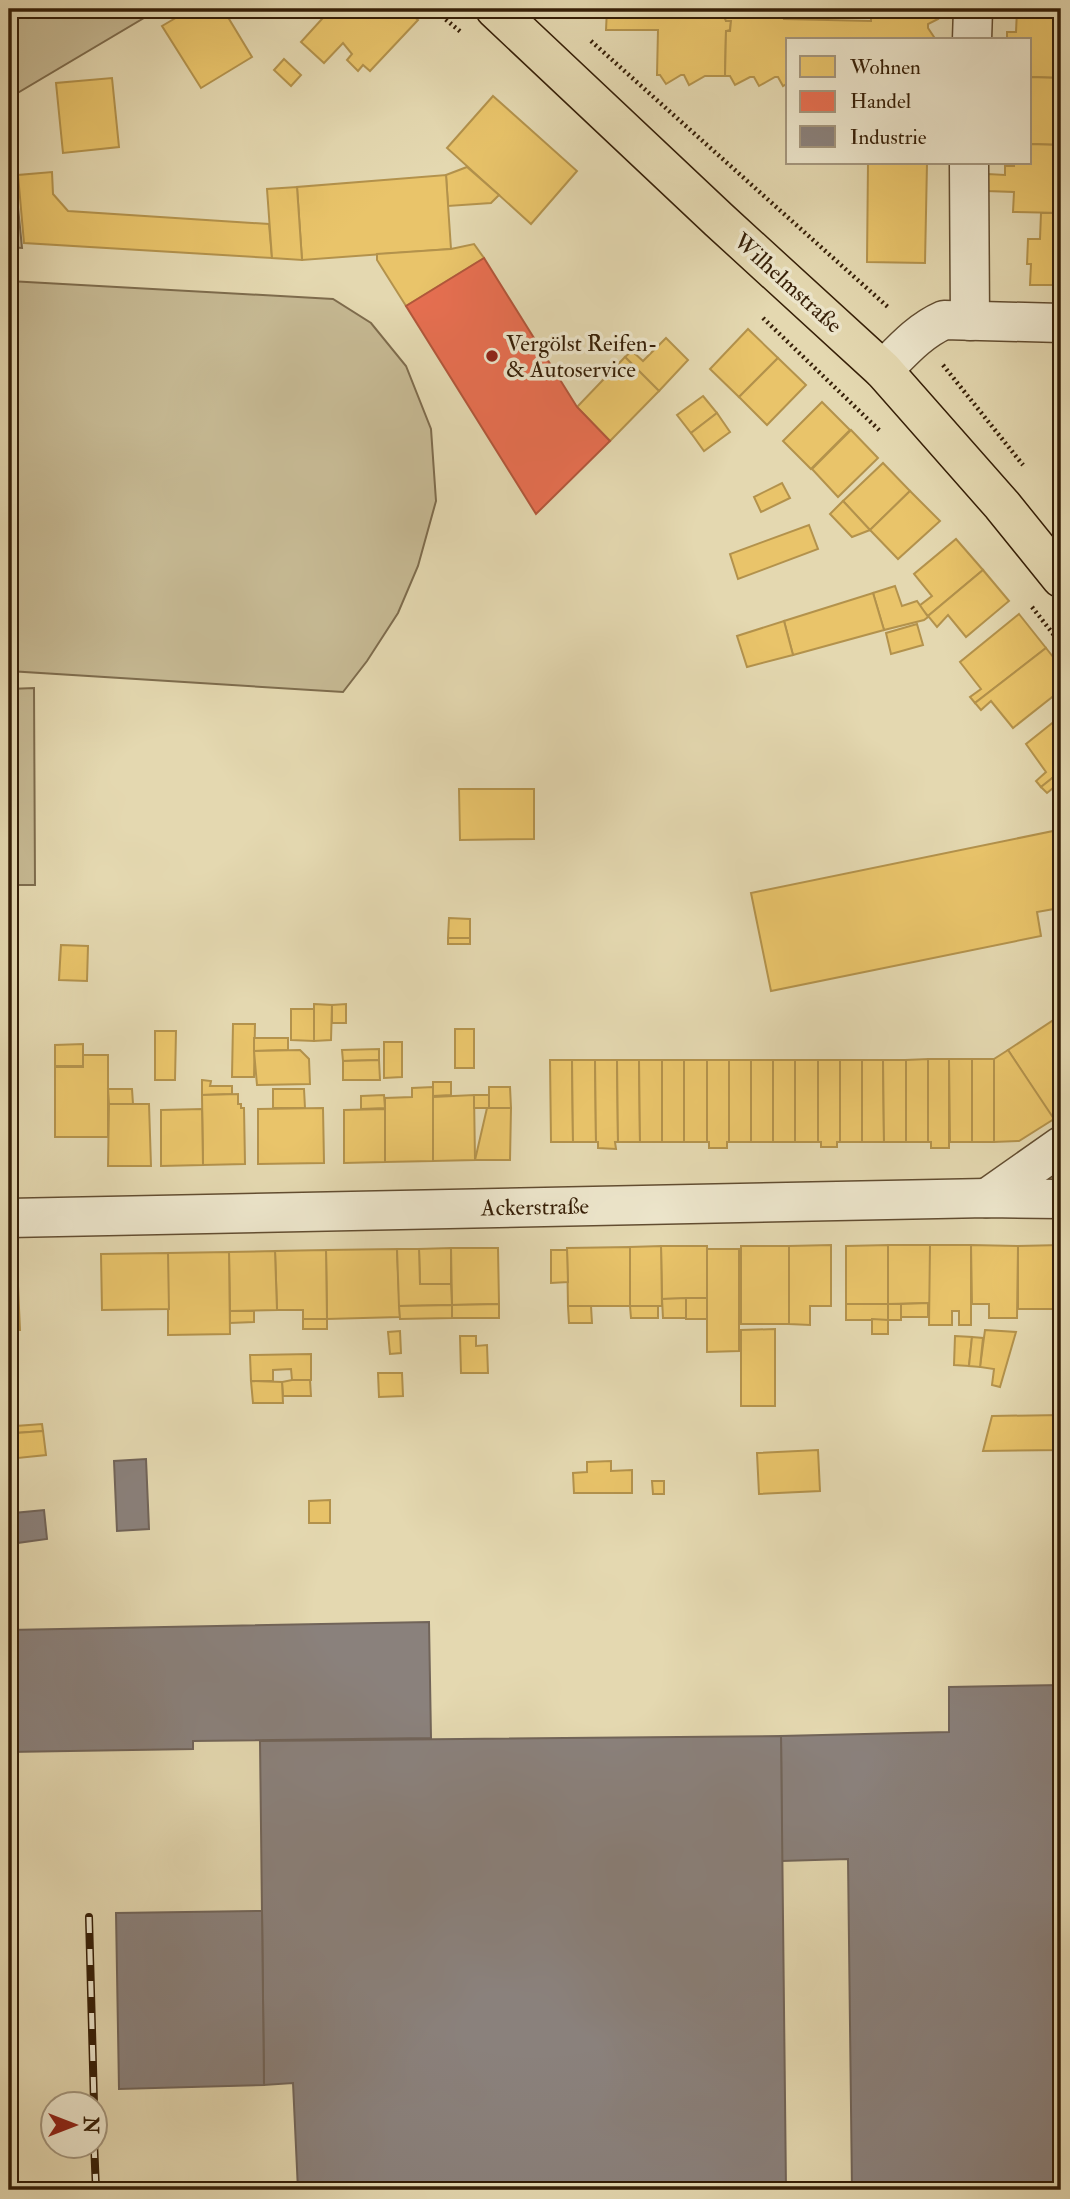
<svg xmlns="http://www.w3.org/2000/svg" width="1070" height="2199" viewBox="0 0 1070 2199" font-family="'IM FELL Double Pica',serif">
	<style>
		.green { fill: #c6b993; stroke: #7e6c4d; stroke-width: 2 }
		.homes { fill: #e9c46a; stroke: #b3924c; stroke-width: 2 }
		.shops { fill: #e76f51; stroke: #b2573b; stroke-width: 2 }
		.industry { fill: #8a817c; stroke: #716459; stroke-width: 2 }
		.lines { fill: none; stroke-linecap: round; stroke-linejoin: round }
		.minor-casing { stroke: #624d31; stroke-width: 41 }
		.major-casing { stroke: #361f07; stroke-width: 41 }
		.path { stroke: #361f07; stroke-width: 4.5; stroke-dasharray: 2 3.5; stroke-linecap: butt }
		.minor { stroke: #ede6cc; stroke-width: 38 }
		.major { stroke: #e4d8b0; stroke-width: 38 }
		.rail-casing { stroke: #361f07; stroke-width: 8 }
		.rail { stroke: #ede6cc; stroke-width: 5; stroke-dasharray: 16; stroke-linecap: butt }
		.poi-dot { fill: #8f2418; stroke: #ede6cc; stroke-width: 2.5 }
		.labels { text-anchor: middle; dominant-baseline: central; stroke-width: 7; stroke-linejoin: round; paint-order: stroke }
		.street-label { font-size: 23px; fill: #361f07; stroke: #ede6cc }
		.poi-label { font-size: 23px; fill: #361f07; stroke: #ede6cc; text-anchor: start }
	</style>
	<rect width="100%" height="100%" fill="#e4d8b0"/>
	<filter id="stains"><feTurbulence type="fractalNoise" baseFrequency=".00286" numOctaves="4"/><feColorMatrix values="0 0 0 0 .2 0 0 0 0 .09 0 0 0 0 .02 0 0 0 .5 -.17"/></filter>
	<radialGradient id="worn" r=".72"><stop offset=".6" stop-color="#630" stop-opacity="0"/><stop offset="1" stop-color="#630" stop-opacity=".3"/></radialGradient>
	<g class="green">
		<polygon points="9,9 159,9 9,98"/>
		<polygon points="9,115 22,248 9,247"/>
		<polygon points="9,281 333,299 371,323 406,366 431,429 436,501 418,566 398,613 367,661 343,692 9,671"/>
		<polygon points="34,688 35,885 9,885 9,689"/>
	</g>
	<g class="homes">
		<polygon points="191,9 223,9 252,57 201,88 162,26"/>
		<polygon points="331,9 406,9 418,20 370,71 363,65 358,71 347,60 352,54 343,43 324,63 301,42"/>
		<polygon points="607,9 662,9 662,11 705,12 705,18 726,18 726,21 731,21 730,30 726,31 725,76 705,76 689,85 684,75 681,75 666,84 660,75 657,75 658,30 606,30"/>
		<polygon points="720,9 784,9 784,19 871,21 871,9 932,9 938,19 928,24 928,28 936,40 788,40 788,83 783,86 778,77 775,77 759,86 754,77 750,77 735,85 730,76 725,76 726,31 730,31 731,21 726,21"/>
		<polygon points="1017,10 1061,11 1061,78 1030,77 1030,40 1007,40 1007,32 1016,32"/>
		<polygon points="284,59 301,75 291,86 274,70"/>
		<polygon points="1030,77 1061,78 1061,145 1030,144"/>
		<polygon points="112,78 119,147 63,153 56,83"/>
		<polygon points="493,96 577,171 531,224 447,148"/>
		<polygon points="1030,144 1061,145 1061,213 1013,212 1014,192 987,191 988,174 1005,175 1005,166 1014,166 1014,163 1030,163"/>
		<polygon points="868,163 927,163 925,263 867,262"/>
		<polygon points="467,167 499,195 491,203 448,206 446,175"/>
		<polygon points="52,172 53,194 68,211 269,224 272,258 24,243 18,175"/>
		<polygon points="446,175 451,249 302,260 297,187"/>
		<polygon points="297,187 302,260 272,258 267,189"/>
		<polygon points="1041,213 1061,213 1061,285 1030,285 1031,264 1027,264 1028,239 1040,239"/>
		<polygon points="474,244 484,258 406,306 377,260 377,254 451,249"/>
		<polygon points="748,329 778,358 739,397 710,369"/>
		<polygon points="666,338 688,360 659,391 625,357 632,351 643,361"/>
		<polygon points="625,357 659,391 610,441 577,407"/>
		<polygon points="778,358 806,385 767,425 739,397"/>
		<polygon points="703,396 717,413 691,433 677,415"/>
		<polygon points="822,402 850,430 811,469 783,441"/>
		<polygon points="717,413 730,432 704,451 691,433"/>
		<polygon points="851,430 878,458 838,497 812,469"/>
		<polygon points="883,463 910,491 870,530 843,501"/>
		<polygon points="782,483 790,498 761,512 754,497"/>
		<polygon points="910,491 940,521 898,559 870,530"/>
		<polygon points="843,501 870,530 852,537 830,514"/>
		<polygon points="809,525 818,549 738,579 730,554"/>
		<polygon points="956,539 983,570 928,616 919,606 932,596 914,574"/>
		<polygon points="983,570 1009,601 966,637 948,615 937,627 928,616"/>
		<polygon points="895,586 902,606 917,601 928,617 924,620 884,630 873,593"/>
		<polygon points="873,593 884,630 793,655 784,621"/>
		<polygon points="1019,614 1046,648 975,703 970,697 981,689 960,662"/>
		<polygon points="784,621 793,655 747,667 737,636"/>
		<polygon points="917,624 923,645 891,654 886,633"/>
		<polygon points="1046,648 1061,667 1061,690 1013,728 991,701 981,710 975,703"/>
		<polygon points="1061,716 1061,771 1041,787 1036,781 1046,772 1026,744"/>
		<polygon points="1061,771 1061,789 1058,784 1047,793 1041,787"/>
		<polygon points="459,789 534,789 534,839 460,840"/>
		<polygon points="1058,830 1061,845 1061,933 1059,933 1054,909 1037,912 1041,936 771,991 751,893"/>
		<polygon points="449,918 470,919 470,938 448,938"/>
		<rect x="448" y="938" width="22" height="6"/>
		<polygon points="61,945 88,946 87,981 59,980"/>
		<polygon points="314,1004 332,1005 331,1040 314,1041"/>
		<polygon points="346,1004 346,1023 332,1023 332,1005"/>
		<polygon points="291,1009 314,1009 314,1041 291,1040"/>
		<polygon points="1061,1015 1061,1114 1053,1119 1008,1050"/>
		<polygon points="233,1024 255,1024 254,1077 232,1077"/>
		<rect x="455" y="1029" width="19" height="39"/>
		<polygon points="155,1031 176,1031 175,1080 155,1080"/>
		<polygon points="254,1038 288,1038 288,1050 254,1051"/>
		<polygon points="384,1042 402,1042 402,1077 384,1078"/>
		<polygon points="83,1044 83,1066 55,1066 55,1045"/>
		<polygon points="379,1049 379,1060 343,1061 342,1050"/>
		<polygon points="300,1050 309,1059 310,1084 257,1085 254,1051"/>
		<polygon points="1008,1050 1054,1119 1019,1141 994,1142 994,1059"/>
		<polygon points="83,1055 108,1055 108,1137 55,1137 55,1067 83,1067"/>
		<polygon points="928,1059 928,1142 906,1142 906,1060"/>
		<polygon points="928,1059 949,1059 949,1148 931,1148 931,1142 928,1142"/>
		<polygon points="949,1059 972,1059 972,1142 950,1142"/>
		<rect x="972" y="1059" width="22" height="83"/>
		<polygon points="379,1060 380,1080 343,1080 343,1061"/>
		<polygon points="550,1060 572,1060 573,1142 551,1142"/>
		<polygon points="572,1060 595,1060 596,1142 573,1142"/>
		<polygon points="595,1060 617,1060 618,1142 615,1142 616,1149 598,1148 598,1142 596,1142"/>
		<polygon points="617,1060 639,1060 640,1142 618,1142"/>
		<polygon points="639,1060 662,1060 662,1142 640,1142"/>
		<rect x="662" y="1060" width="22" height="82"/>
		<rect x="684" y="1060" width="23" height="82"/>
		<polygon points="707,1060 729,1060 729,1142 727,1142 727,1148 709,1148 709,1142 707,1142"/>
		<rect x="729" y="1060" width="22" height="82"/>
		<rect x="751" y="1060" width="22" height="82"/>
		<rect x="773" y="1060" width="22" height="82"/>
		<rect x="795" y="1060" width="23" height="82"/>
		<polygon points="818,1060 840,1060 840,1142 837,1142 837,1147 821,1147 821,1142 818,1142"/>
		<rect x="840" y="1060" width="22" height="82"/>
		<polygon points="862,1060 883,1060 884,1142 862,1142"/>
		<polygon points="883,1060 906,1060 906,1142 884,1142"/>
		<polygon points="202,1080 211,1081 210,1086 232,1086 232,1094 202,1095"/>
		<polygon points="433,1082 451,1082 451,1095 433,1096"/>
		<polygon points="433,1087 433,1161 385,1162 385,1098 412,1097 412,1088"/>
		<polygon points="489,1087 510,1087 511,1108 489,1108"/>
		<polygon points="108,1089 132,1089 133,1104 109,1104"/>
		<polygon points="273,1089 304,1089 305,1108 273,1108"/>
		<polygon points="238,1094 238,1104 241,1104 241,1108 244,1108 245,1164 203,1165 202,1095"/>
		<polygon points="384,1095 385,1108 361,1109 361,1096"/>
		<polygon points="474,1095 475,1160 433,1161 433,1097"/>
		<rect x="474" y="1095" width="15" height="13"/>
		<polygon points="109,1104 149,1104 151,1166 108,1166"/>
		<polygon points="323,1108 324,1163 258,1164 258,1109"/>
		<polygon points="487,1108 511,1108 510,1160 475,1160"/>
		<polygon points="202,1109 203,1165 161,1166 161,1110"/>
		<polygon points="385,1109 385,1162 344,1163 344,1110"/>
		<polygon points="831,1245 831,1306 810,1306 810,1325 789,1324 789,1246"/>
		<polygon points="888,1245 888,1304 846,1304 846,1246"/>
		<polygon points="888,1245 930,1245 930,1303 888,1304"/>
		<polygon points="930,1245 971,1245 971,1325 959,1325 959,1311 952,1311 952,1325 929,1325"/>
		<polygon points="971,1245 1018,1246 1017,1318 989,1318 989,1304 972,1304"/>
		<polygon points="1061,1245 1061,1309 1018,1309 1018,1246"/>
		<polygon points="661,1246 707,1246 707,1298 662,1299"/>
		<polygon points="661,1246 662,1306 630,1306 630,1247"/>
		<rect x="741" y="1246" width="48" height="78"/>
		<polygon points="630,1247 630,1306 568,1306 567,1248"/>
		<polygon points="451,1248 451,1284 420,1284 419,1249"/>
		<polygon points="451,1248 498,1248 499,1304 452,1305"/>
		<polygon points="397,1249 400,1317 327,1319 326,1250"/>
		<polygon points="397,1249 419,1249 420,1284 451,1284 452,1305 399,1306"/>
		<polygon points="707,1249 739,1249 739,1351 707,1352"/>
		<polygon points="326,1250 327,1319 303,1319 303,1310 277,1310 275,1251"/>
		<polygon points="551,1250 567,1250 568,1282 551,1283"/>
		<polygon points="275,1251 277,1310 230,1311 229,1252"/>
		<polygon points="229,1252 230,1334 168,1335 168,1253"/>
		<polygon points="168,1253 169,1309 102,1310 101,1254"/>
		<polygon points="9,1286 18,1286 20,1330 9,1330"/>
		<polygon points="686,1298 686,1318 663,1318 662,1299"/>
		<rect x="686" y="1298" width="21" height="21"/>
		<polygon points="928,1303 928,1317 901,1317 901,1304"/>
		<polygon points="499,1304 499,1318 452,1318 452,1305"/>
		<rect x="846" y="1304" width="42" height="16"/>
		<rect x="888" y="1304" width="13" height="16"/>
		<polygon points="452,1305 452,1318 400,1319 399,1306"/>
		<polygon points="568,1306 591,1306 592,1323 569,1323"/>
		<polygon points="630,1306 658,1306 658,1318 631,1318"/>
		<polygon points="230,1311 254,1311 254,1322 230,1323"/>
		<rect x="303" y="1319" width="24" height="10"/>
		<polygon points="872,1319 888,1320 888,1334 872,1334"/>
		<polygon points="775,1329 775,1406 741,1406 741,1330"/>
		<polygon points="985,1330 1016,1332 1000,1387 992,1385 994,1369 980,1367"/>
		<polygon points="400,1331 401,1353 390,1354 388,1332"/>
		<polygon points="460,1336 476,1336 476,1346 487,1345 488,1373 461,1373"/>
		<polygon points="955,1336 972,1337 969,1366 954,1365"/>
		<polygon points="972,1337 983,1338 980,1367 969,1366"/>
		<polygon points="311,1354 311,1380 292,1380 291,1369 273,1370 273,1381 251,1381 250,1355"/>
		<polygon points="378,1373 402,1373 403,1396 379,1397"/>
		<polygon points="292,1380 310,1380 311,1396 283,1396 282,1382"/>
		<polygon points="251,1381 282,1382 283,1403 253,1403"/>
		<polygon points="1061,1415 1061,1450 983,1451 992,1416"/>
		<polygon points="42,1424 43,1431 16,1433 16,1426"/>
		<polygon points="43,1431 46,1455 18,1458 16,1433"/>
		<polygon points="818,1450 820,1491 759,1494 757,1453"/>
		<polygon points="611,1461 611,1471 632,1470 632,1493 574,1493 573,1473 587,1472 587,1462"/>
		<polygon points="652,1481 664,1481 664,1494 653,1494"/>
		<polygon points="330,1500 330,1523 309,1523 309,1501"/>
	</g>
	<polygon class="shops" points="484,258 577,407 610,441 536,514 406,306"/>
	<g class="industry">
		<polygon points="146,1459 149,1529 117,1531 114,1461"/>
		<polygon points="44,1510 47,1539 17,1543 14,1513"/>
		<polygon points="429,1622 431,1738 193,1741 193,1749 9,1752 9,1630"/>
		<polygon points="1061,1685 1061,2190 852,2190 848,1859 782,1861 781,1736 949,1732 949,1687"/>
		<polygon points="781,1736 786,2190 298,2190 293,2083 264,2085 260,1741"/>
		<polygon points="262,1911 264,2085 119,2089 116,1913"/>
	</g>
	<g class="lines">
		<defs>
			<g id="minor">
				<polyline points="972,40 973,9"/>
				<polyline points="969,163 970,321"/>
				<path d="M883,370C902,351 919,331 944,320L1061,323"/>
				<polyline points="987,1198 1061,1146"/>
				<polyline points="9,1218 987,1198 1061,1199"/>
			</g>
			<polyline id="major" points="495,9 719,220 883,370 1002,505 1061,578"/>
		</defs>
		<use href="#minor" class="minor-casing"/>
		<use href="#major" class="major-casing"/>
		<g class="path">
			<polyline points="433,9 462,33"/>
			<polyline points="9,16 17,9"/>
			<polyline points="591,41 889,308"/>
			<polyline points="763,318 880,431"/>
			<polyline points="943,365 1023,465"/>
			<polyline points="1032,607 1061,644"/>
		</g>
		<use href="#minor" class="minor"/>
		<use href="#major" class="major"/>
		<defs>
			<g id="rail">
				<polyline points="89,1917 94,2104"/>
				<polyline points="94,2142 96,2190"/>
			</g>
		</defs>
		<use href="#rail" class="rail-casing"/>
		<use href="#rail" class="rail"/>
	</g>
	<circle class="poi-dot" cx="492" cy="356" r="7"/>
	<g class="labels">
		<g class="street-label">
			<text transform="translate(788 283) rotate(42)">Wilhelmstraße</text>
			<text transform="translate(535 1207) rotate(-1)">Ackerstraße</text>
		</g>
		<g class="poi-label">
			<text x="506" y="343">Vergölst Reifen-<tspan x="506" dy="26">&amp; Autoservice</tspan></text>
		</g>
	</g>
	<rect width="1070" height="2199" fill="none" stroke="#e4d8b0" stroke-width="35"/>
	<rect x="10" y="10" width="1049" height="2178" fill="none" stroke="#361f07" stroke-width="3.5"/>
	<rect x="18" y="18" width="1035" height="2164" fill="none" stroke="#361f07" stroke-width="2"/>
	<rect x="786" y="38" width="245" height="126" fill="#ede6cc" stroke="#a4967d" stroke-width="2"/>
	<rect x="800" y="56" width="35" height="21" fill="#e9c46a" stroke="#a4967d" stroke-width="2"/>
	<text x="850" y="74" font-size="21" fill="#361f07">Wohnen</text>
	<rect x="800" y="91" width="35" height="21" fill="#e76f51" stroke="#a4967d" stroke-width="2"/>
	<text x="850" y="108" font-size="21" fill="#361f07">Handel</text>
	<rect x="800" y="126" width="35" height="21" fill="#8a817c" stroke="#a4967d" stroke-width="2"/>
	<text x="850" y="144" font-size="21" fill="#361f07">Industrie</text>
	<g transform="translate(74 2125) rotate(90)"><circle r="33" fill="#ede6cc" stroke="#a4967d" stroke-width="2"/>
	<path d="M0-5L12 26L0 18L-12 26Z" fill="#8f2418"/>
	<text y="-10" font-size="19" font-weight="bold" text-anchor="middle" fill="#361f07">N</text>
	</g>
	<rect width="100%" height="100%" filter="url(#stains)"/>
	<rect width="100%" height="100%" fill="url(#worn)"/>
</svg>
